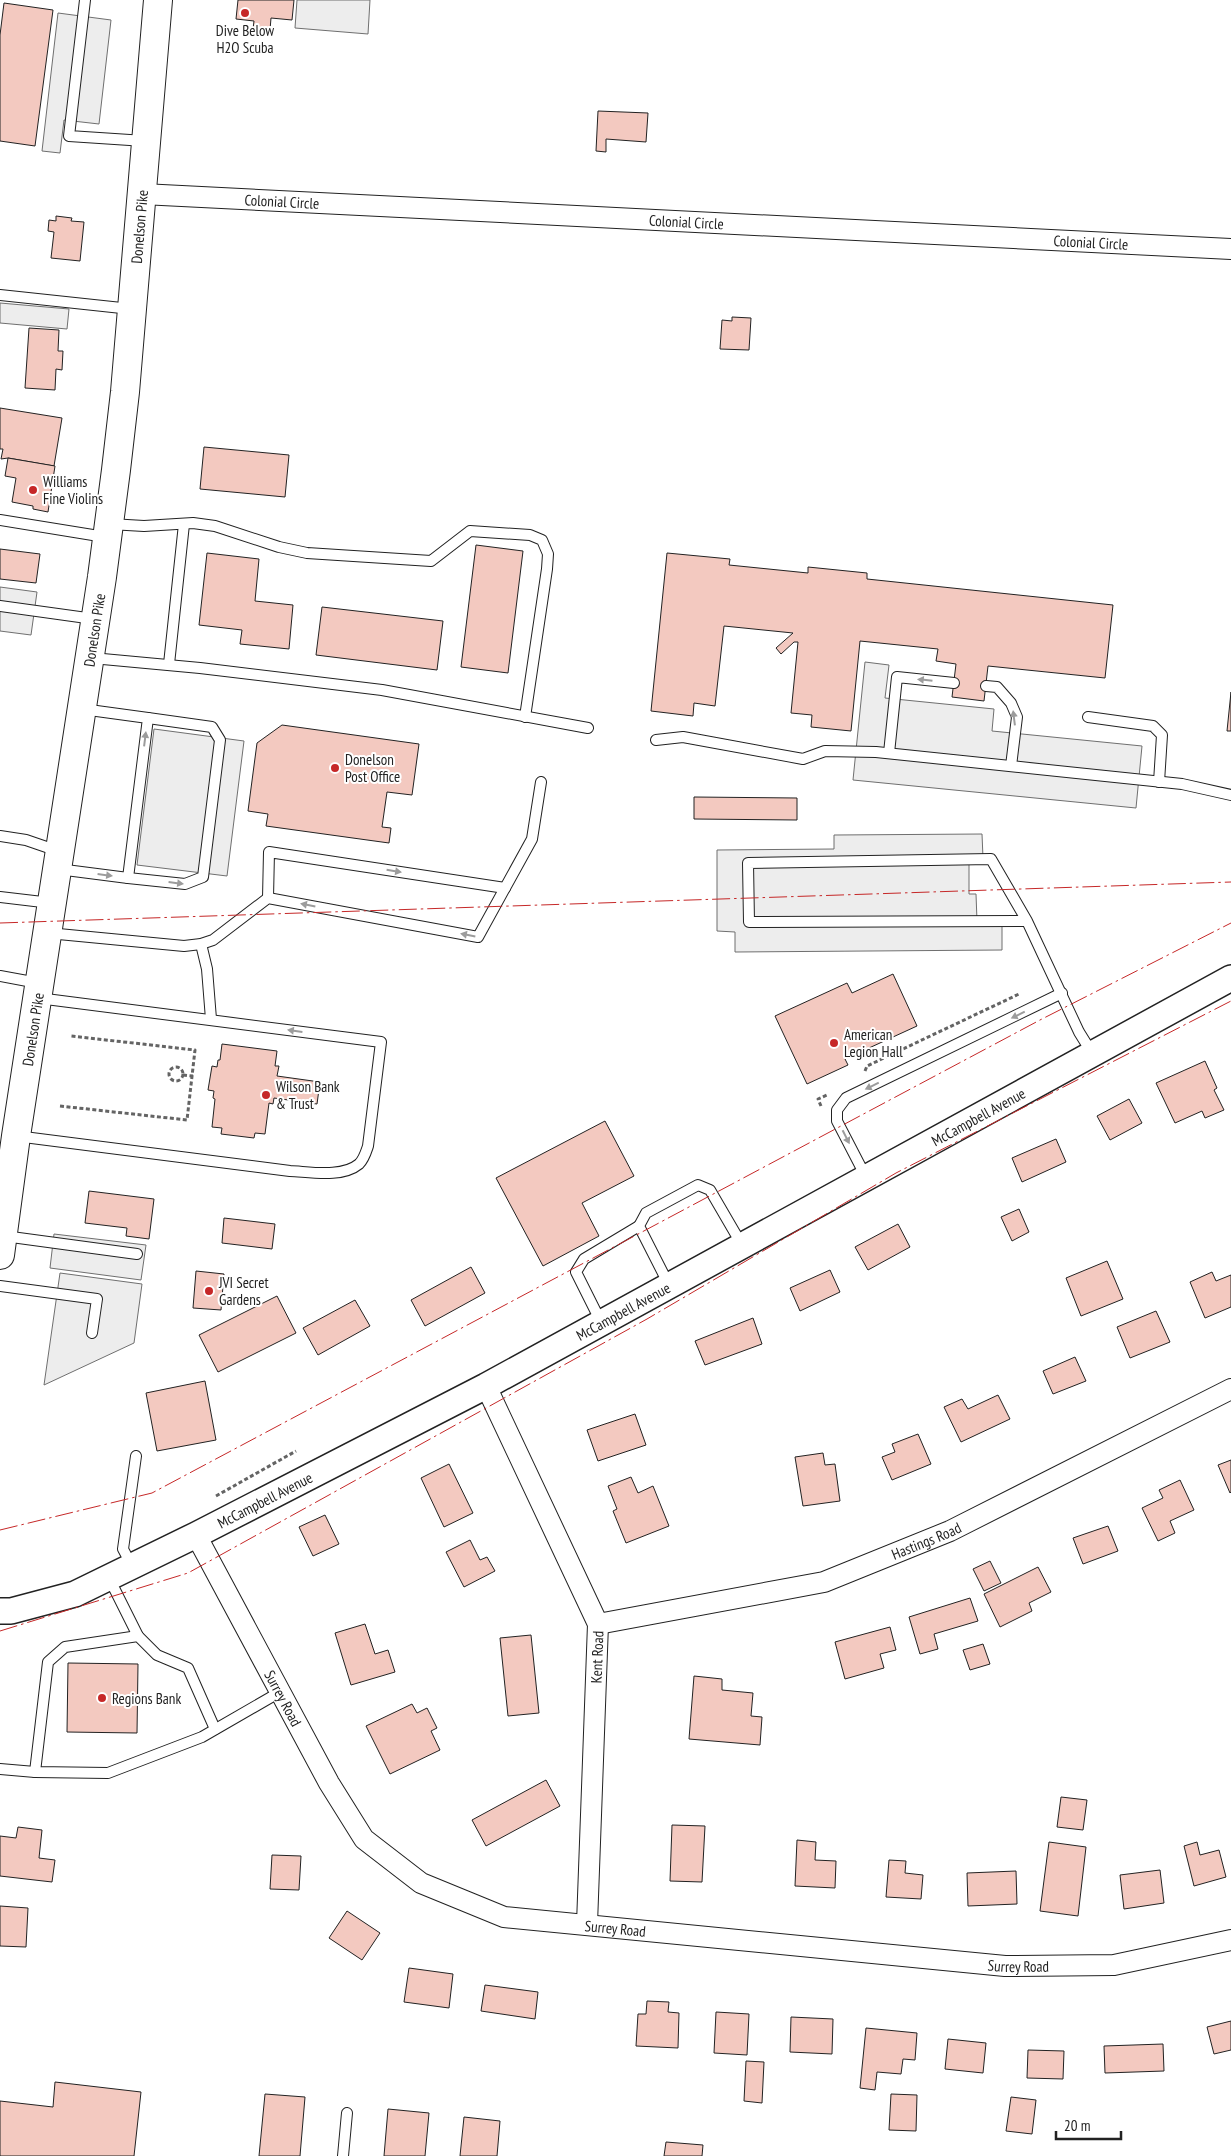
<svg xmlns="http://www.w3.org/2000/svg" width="1231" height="2156" viewBox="0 0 1231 2156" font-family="'PT Sans Narrow',sans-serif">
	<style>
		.parking { fill: #ededed; stroke: #6f6f6f }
		.building { fill: #f3c9c0; stroke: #222 }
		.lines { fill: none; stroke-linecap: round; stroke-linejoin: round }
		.service-casing { stroke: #222; stroke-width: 12 }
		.minor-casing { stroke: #222; stroke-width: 22 }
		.tertiary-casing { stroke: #222; stroke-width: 28 }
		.secondary-casing { stroke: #222; stroke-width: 30 }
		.path { stroke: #646464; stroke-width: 3; stroke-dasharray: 4 2.5; stroke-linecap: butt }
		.service { stroke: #fff; stroke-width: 10 }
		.minor { stroke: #fff; stroke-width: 20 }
		.tertiary { stroke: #fff; stroke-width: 25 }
		.secondary { stroke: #fff; stroke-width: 28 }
		.power { stroke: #c62828; stroke-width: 1; stroke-dasharray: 18 4 2.5 4; stroke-linecap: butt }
		.oneway { fill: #9c9c9c }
		.poi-dot { fill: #c62828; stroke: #fff; stroke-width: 2 }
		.labels { text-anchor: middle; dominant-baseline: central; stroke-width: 4; stroke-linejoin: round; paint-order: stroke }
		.poi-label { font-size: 15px; fill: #222; stroke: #fff; text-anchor: start }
		.street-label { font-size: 15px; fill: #222; stroke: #fff }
	</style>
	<rect width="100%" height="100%" fill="#fff"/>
	<g class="parking">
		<polygon points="297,0 370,0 368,34 295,28"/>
		<polygon points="58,13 111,20 99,124 64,120 60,153 42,151"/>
		<polygon points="0,303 69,309 67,329 0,323"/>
		<polygon points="0,587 37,592 31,635 0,631"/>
		<polygon points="865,662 889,665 885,698 994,709 992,731 1142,746 1136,808 853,780"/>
		<polygon points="154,729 244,741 227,876 137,865"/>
		<polygon points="982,834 983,858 969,859 969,894 976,894 977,921 1002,921 1002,950 735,952 735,932 717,931 717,850 834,849 834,835"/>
		<polygon points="54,1234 146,1245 141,1280 50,1268"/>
		<polygon points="60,1273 142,1284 134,1343 44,1385"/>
	</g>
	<g class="building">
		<polygon points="238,0 294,0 292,20 271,18 270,30 253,29 254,21 236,19"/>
		<polygon points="4,3 53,10 35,146 0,141 0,35"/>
		<polygon points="598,111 648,113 646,142 606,139 606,152 596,151"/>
		<polygon points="56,216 72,218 71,221 84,222 80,261 51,258 54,232 48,231 49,220 56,221"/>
		<polygon points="732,317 751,318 749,350 720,349 722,320 732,321"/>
		<polygon points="29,328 59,330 58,351 63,351 62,370 56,369 55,390 25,388"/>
		<polygon points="0,408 62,418 54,466 8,458 1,459 3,449 0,449"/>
		<polygon points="204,447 289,455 285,497 200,489"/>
		<polygon points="8,458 55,466 48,512 33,509 33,506 12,502 16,478 5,476"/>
		<polygon points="476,545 523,551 508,673 461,667"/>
		<polygon points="0,549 40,554 36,583 0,579"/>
		<polygon points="207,553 259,559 255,601 293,605 289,649 240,644 242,630 199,625"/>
		<polygon points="667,553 730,559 729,565 808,573 808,567 867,573 867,579 1113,605 1105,678 988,666 984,701 952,697 956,664 936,661 938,649 860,641 851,731 811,727 812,715 791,713 798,642 794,642 781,654 776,648 793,633 724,626 715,706 694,703 693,716 651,711"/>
		<polygon points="322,607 443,621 437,670 316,655"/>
		<polygon points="1231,692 1231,731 1227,731"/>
		<polygon points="282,725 419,744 412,795 387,792 382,827 391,828 389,843 266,826 268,814 248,811 257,743"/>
		<polygon points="694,797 797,798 797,820 694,819"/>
		<polygon points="893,974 917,1026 845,1059 848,1065 807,1084 775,1016 847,983 852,993"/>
		<polygon points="222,1044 277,1051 275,1066 279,1066 277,1076 320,1082 317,1104 274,1098 273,1104 269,1103 265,1134 255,1133 254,1138 221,1134 222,1128 212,1127 215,1099 213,1098 214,1091 208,1090 212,1066 217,1067 218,1060 220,1060"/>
		<polygon points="1205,1061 1217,1088 1214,1090 1224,1110 1205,1118 1202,1111 1175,1123 1156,1083"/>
		<polygon points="1129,1099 1142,1123 1110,1140 1097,1116"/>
		<polygon points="605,1121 634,1176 582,1203 599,1236 543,1266 496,1178"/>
		<polygon points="1056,1139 1066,1162 1022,1182 1012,1158"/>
		<polygon points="89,1191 154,1199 149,1239 126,1236 127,1228 85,1223"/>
		<polygon points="1019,1209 1029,1232 1012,1241 1001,1217"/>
		<polygon points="224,1218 275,1224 272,1249 222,1243"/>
		<polygon points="898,1224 910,1247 868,1270 855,1247"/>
		<polygon points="1107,1261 1123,1299 1081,1316 1066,1278"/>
		<polygon points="471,1267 485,1293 425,1326 411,1300"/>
		<polygon points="830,1270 840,1292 800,1311 790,1288"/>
		<polygon points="196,1271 224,1274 221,1310 193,1308"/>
		<polygon points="1212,1272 1216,1281 1231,1275 1231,1307 1205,1318 1190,1282"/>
		<polygon points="277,1296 296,1333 218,1372 199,1335"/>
		<polygon points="355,1300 370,1326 318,1355 303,1328"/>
		<polygon points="1156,1311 1170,1342 1130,1358 1117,1327"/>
		<polygon points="753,1318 762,1344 705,1365 695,1341"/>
		<polygon points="1075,1357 1086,1381 1053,1394 1043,1371"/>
		<polygon points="205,1381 216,1440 157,1451 146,1393"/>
		<polygon points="998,1395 1010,1419 961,1442 944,1407 962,1399 968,1409"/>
		<polygon points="635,1414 646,1445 598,1461 587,1430"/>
		<polygon points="918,1434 931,1464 892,1480 882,1457 895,1452 892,1444"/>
		<polygon points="823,1453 825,1465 835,1464 840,1501 803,1506 795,1457"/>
		<polygon points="1231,1460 1231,1492 1230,1493 1218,1465"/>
		<polygon points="449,1464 473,1513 444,1527 421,1478"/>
		<polygon points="631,1477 638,1493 653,1486 669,1526 626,1543 613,1511 617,1509 608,1486"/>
		<polygon points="1180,1480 1194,1510 1170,1521 1175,1533 1158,1541 1142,1508 1163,1498 1159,1490"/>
		<polygon points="325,1515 339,1544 313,1556 299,1527"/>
		<polygon points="1108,1526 1118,1551 1083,1564 1073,1538"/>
		<polygon points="470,1540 480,1560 487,1557 495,1571 464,1587 446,1552"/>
		<polygon points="990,1561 1001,1583 984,1591 973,1569"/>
		<polygon points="1038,1567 1051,1592 1029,1603 1032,1611 1000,1627 984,1594"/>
		<polygon points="970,1598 978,1621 934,1634 938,1649 920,1654 909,1617"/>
		<polygon points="365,1624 375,1654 388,1650 395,1672 351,1685 335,1633"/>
		<polygon points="890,1627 896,1650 880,1654 884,1668 845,1679 835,1642"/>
		<polygon points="531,1635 539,1713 508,1716 500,1638"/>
		<polygon points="983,1644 990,1664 970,1670 963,1650"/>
		<polygon points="68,1663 138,1664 137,1733 67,1732"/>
		<polygon points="694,1676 722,1679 722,1690 753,1693 751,1716 762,1717 760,1745 689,1739"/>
		<polygon points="412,1704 417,1713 427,1708 437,1728 431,1731 440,1750 390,1774 366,1726"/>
		<polygon points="546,1780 560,1806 486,1846 472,1820"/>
		<polygon points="1061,1797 1087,1800 1083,1830 1057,1827"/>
		<polygon points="672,1825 705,1826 702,1882 670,1881"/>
		<polygon points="18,1827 42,1830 39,1858 55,1860 52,1882 0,1876 0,1836 16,1838"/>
		<polygon points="797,1840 816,1842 815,1860 836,1861 835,1888 795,1886"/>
		<polygon points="1049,1842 1086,1847 1078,1916 1040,1911"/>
		<polygon points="1197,1842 1200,1855 1219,1850 1226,1877 1194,1886 1184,1846"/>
		<polygon points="272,1855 301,1856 299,1890 270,1889"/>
		<polygon points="889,1860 906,1861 905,1873 923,1875 921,1899 886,1897"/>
		<polygon points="1160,1870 1164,1903 1124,1909 1120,1875"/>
		<polygon points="1016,1871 1017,1904 968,1906 967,1873"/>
		<polygon points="0,1906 28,1908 26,1947 0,1946"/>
		<polygon points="347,1911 380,1933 362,1960 329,1938"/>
		<polygon points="409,1968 453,1974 449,2008 404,2002"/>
		<polygon points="485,1985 538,1992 535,2019 481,2011"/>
		<polygon points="647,2001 669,2002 668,2012 679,2013 678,2048 636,2046 638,2014 646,2014"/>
		<polygon points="716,2012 749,2014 747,2055 714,2053"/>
		<polygon points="791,2017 833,2019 832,2054 790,2052"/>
		<polygon points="1231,2021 1231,2050 1214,2054 1207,2027"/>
		<polygon points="866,2028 917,2033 915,2060 903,2059 901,2074 877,2072 875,2090 860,2088"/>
		<polygon points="948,2039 986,2043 983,2073 945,2069"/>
		<polygon points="1163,2044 1164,2071 1105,2073 1104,2046"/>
		<polygon points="1028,2050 1064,2051 1063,2079 1027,2078"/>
		<polygon points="746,2061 764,2062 762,2103 744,2101"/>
		<polygon points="55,2082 141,2092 134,2156 0,2156 0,2101 53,2107"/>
		<polygon points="265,2094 305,2097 300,2156 259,2156"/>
		<polygon points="891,2094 917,2095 916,2131 889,2130"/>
		<polygon points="1011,2097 1036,2100 1032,2134 1006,2131"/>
		<polygon points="388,2109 429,2113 425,2156 384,2156"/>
		<polygon points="464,2117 500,2121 497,2156 460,2156"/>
		<polygon points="666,2142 703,2145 702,2156 664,2156"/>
	</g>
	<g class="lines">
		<defs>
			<g id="service">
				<polyline points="85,0 69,136 145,141"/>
				<polyline points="0,295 131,309"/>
				<polyline points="0,520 105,537"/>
				<polyline points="110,524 144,526 193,523 215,526 279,547 307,553 431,561 470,531 530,535 542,540 548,554 547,569 525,717"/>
				<polyline points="0,606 94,619"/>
				<polyline points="92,658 200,668 382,690 588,728"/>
				<polyline points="169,664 184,524"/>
				<polyline points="986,686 997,687 1011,703 1017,717 1011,766"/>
				<polyline points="1088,717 1153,726 1162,735 1159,782"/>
				<polyline points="656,740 683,737 803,759 825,751 876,752 1182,784 1231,795"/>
				<polyline points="889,753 897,677 954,683"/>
				<polyline points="0,836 26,840 58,851"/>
				<polyline points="58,869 128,878 148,718 82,709"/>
				<polyline points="128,878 185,884 203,877 220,740 212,727 148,718"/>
				<polyline points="0,897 51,903"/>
				<polyline points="268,898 269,852 505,888"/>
				<polyline points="1027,921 749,922 748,863 991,859 1027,921 1079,1032 1092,1053"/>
				<polyline points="48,933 184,946 201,944 213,940 268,898 478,937 532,839 541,782"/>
				<polyline points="201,944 207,969 211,1019"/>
				<polyline points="0,976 38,983"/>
				<path d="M16,1136L290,1171C311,1172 342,1178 359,1164C364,1159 366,1152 368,1146L381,1042L38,998"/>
				<polyline points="866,1177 837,1121 837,1110 846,1098 1062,993"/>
				<polyline points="4,1236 137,1254"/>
				<polyline points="669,1285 639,1226 646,1213 698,1185 710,1190 742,1245"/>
				<polyline points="0,1286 97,1299 92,1333"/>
				<polyline points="601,1322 576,1272 584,1259 639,1226"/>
				<polyline points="132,1566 123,1549 136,1456"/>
				<polyline points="109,1578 138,1636"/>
				<polyline points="0,1769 35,1772 108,1773 202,1737 280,1692"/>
				<polyline points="35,1772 48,1662 65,1647 138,1636 157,1655 188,1668 215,1729"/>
				<polyline points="343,2156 347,2113"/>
			</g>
			<g id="minor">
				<path id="s1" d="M142,194L1231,249"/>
				<polyline points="486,1386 598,1624 587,1924"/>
				<path id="s2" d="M196,1535L329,1783L364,1839L421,1883L504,1917L1005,1966L1114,1965L1231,1940"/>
				<path id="s3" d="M598,1624L824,1582L950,1531L1231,1389"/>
			</g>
			<g id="tertiary">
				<path id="s4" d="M0,1611H11L75,1594L196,1535L486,1386L1231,978"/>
			</g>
			<g id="secondary">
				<path id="s5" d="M0,1255L16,1136L102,577L116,470L125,392L158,0"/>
			</g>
		</defs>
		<use href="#service" class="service-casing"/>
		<use href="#minor" class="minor-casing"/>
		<use href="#tertiary" class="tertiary-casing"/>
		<use href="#secondary" class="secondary-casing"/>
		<g class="path">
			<circle cx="176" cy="1074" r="7"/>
			<polyline points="865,1071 867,1066 1019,994"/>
			<polyline points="183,1075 193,1076"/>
			<polyline points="60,1106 187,1120 195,1050 71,1036"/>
			<polyline points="821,1106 818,1099 827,1095"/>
			<polyline points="216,1496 296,1451"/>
		</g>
		<use href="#service" class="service"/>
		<use href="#minor" class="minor"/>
		<use href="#tertiary" class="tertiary"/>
		<use href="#secondary" class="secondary"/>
		<g class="power">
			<polyline points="0,923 1231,882"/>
			<polyline points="0,1530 152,1493 1040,1020 1231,923"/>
			<polyline points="0,1631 188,1573 647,1319 896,1173 1231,1001"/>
		</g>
	</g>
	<defs><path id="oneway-solid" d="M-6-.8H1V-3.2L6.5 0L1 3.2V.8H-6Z" transform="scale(1.25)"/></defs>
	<g class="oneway">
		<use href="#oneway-solid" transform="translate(925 680) rotate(-174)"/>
		<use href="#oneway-solid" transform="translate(1014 718) rotate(-97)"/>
		<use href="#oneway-solid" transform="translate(145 739) rotate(-83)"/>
		<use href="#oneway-solid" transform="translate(394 871) rotate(9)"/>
		<use href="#oneway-solid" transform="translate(105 875) rotate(7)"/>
		<use href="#oneway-solid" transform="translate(176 883) rotate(7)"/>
		<use href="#oneway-solid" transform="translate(308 905) rotate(-169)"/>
		<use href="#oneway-solid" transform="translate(468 935) rotate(-169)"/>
		<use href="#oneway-solid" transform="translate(1018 1015) rotate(154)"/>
		<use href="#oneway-solid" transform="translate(295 1031) rotate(-172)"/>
		<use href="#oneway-solid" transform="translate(872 1086) rotate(154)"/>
		<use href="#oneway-solid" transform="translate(846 1137) rotate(63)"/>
	</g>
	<g class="poi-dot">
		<circle cx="245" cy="13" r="5"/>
		<circle cx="33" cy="490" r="5"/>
		<circle cx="335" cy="768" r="5"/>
		<circle cx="834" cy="1043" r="5"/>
		<circle cx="266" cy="1095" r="5"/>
		<circle cx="209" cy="1291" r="5"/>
		<circle cx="102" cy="1698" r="5"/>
	</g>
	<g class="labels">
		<g class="poi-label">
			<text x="245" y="30" text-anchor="middle">Dive Below<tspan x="245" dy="17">H2O Scuba</tspan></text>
			<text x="43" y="481">Williams<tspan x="43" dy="17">Fine Violins</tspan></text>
			<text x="345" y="759">Donelson<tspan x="345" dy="17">Post Office</tspan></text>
			<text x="844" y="1034">American<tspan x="844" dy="17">Legion Hall</tspan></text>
			<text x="276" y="1086">Wilson Bank<tspan x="276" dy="17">&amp; Trust</tspan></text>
			<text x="219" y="1282">JVI Secret<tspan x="219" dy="17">Gardens</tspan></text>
			<text x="112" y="1698">Regions Bank</text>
		</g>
		<g class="street-label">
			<text stroke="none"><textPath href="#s1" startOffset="140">Colonial Circle</textPath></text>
			<text stroke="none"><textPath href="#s1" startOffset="545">Colonial Circle</textPath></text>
			<text stroke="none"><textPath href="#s5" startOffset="1038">Donelson Pike</textPath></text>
			<text stroke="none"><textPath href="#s1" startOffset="950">Colonial Circle</textPath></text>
			<text stroke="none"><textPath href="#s5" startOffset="632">Donelson Pike</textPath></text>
			<text stroke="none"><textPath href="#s5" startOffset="228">Donelson Pike</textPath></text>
			<text stroke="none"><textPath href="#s4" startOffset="1099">McCampbell Avenue</textPath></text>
			<text stroke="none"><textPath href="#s4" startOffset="694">McCampbell Avenue</textPath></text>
			<text stroke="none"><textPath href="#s4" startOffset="289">McCampbell Avenue</textPath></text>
			<text stroke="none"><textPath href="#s3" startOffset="340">Hastings Road</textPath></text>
			<text transform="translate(597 1657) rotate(-88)">Kent Road</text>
			<text stroke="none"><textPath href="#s2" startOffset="185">Surrey Road</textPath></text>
			<text stroke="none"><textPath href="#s2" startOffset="621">Surrey Road</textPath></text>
			<text stroke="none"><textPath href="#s2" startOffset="1026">Surrey Road</textPath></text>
		</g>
	</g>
	<path d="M1056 2131v8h65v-8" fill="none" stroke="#222222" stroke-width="2.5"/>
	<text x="1064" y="2131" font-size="15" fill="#222222" stroke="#ffffff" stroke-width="4" paint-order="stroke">20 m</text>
</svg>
